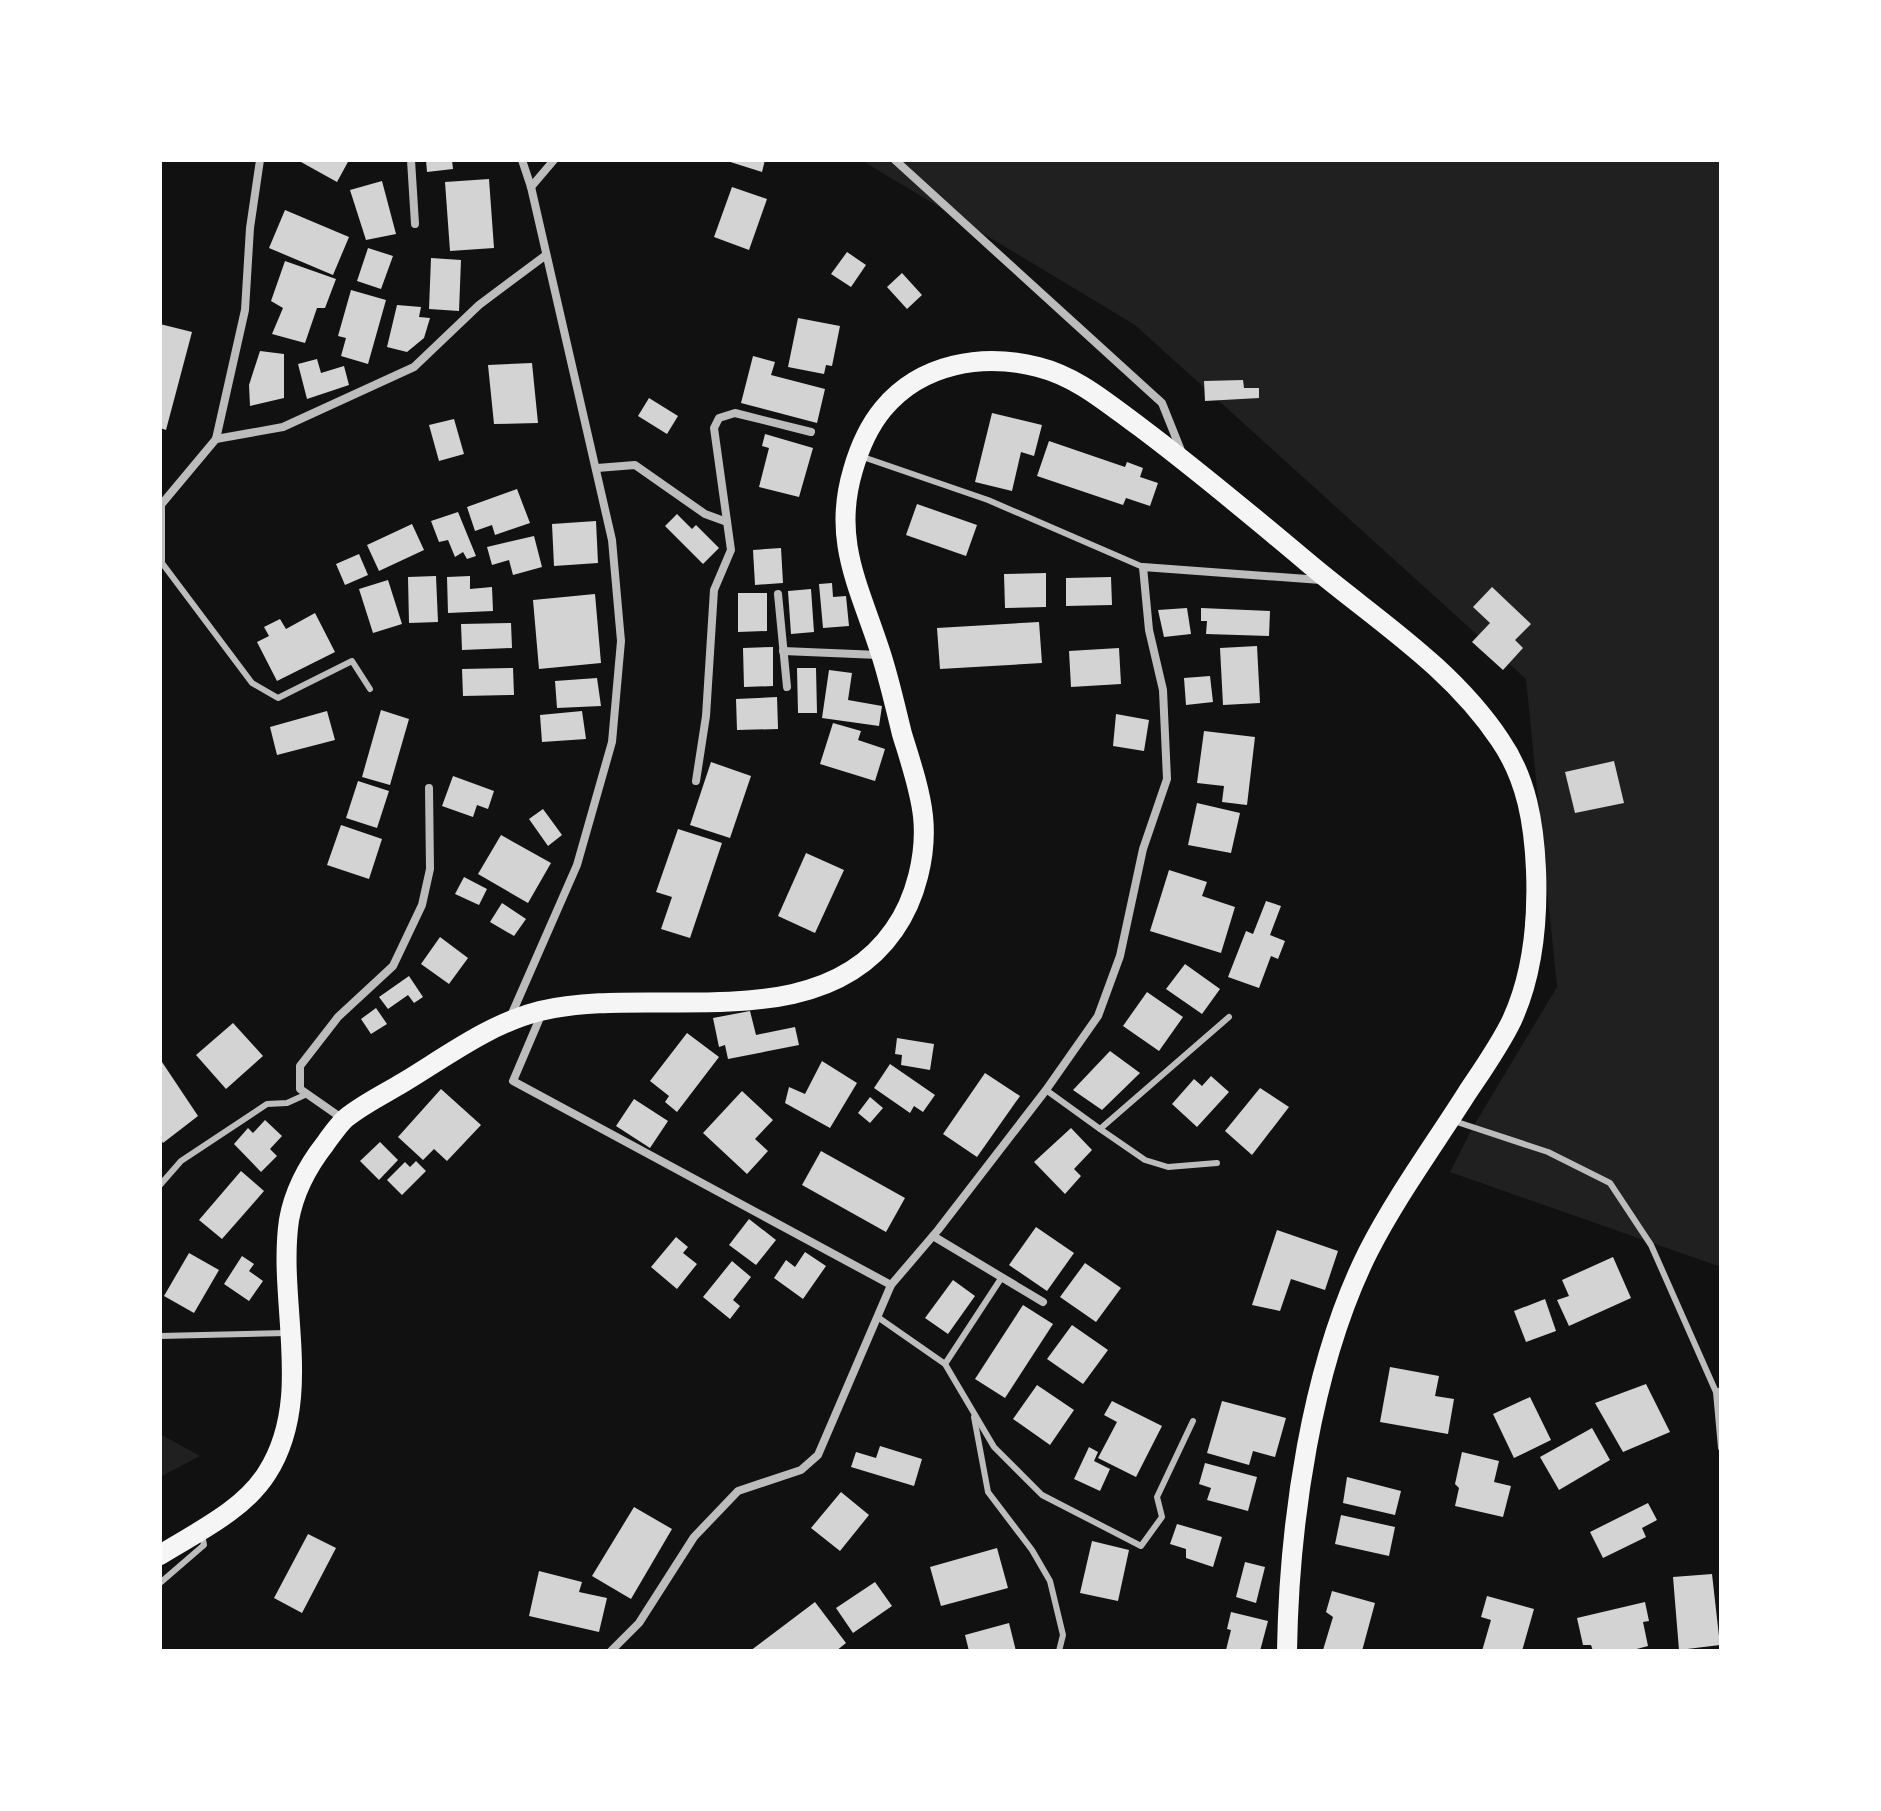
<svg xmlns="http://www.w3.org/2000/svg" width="1881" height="1811" viewBox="0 0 1881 1811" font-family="'IBM Plex Serif',serif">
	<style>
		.green { fill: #202020 }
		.building { fill: #d3d3d3 }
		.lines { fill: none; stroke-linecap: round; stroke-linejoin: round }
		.service { stroke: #bcbcbc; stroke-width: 6 }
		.minor { stroke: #bcbcbc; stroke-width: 8 }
		.primary { stroke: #f5f5f5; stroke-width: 20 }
	</style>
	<rect width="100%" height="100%" fill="#111"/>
	<g class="green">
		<polygon points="861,160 1721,160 1721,1267 1450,1172 1473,1127 1557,987 1526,679 1135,325"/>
		<polygon points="160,1434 200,1456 160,1477"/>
	</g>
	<g class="building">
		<polygon points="302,160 349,160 337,182 301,162"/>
		<polygon points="426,160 452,160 453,169 427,172"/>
		<polygon points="724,160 765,160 762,172"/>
		<polygon points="489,179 494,248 450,251 445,182"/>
		<polygon points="382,181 396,234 366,240 350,190"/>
		<polygon points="732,187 767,199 749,250 714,237"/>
		<polygon points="285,210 349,237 333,275 269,248"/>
		<polygon points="368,248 393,256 381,289 357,281"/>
		<polygon points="847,252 866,265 851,287 831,274"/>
		<polygon points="431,258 461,260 459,311 429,309"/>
		<polygon points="285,261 336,279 325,308 317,308 305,343 272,334 283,308 271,301"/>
		<polygon points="902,273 922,295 907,309 887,287"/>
		<polygon points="351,290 386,300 368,364 341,356 346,338 338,336"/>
		<polygon points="397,305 421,307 419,317 430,318 424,338 407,352 387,347"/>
		<polygon points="798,318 840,326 832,366 826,365 824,374 788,367"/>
		<polygon points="160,324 192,332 166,430 160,428"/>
		<polygon points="260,351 284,354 284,398 250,406 249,385"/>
		<polygon points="753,356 775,362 771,375 825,389 817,423 741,403"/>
		<polygon points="317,359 321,373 344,366 349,385 307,399 298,364"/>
		<polygon points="532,363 538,423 494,424 488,365"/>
		<polygon points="1243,380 1244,388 1259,388 1259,398 1205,401 1204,381"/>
		<polygon points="649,398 678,416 667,434 638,416"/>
		<polygon points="992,413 1042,425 1034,456 1021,452 1012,491 975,482"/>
		<polygon points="454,419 464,454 439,461 429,425"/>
		<polygon points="765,434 813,448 799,497 759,487 769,448 762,446"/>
		<polygon points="1049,441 1125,467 1127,462 1143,468 1140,477 1158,483 1150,506 1126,498 1123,505 1037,476"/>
		<polygon points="517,489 530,523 495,535 492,525 475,531 467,507"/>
		<polygon points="917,504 977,525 966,556 906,535"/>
		<polygon points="458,512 476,556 467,559 463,552 455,557 448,540 439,542 431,521"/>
		<polygon points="677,514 692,529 696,525 719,548 703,564 665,526"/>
		<polygon points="596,521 598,563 554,566 552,524"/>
		<polygon points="412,524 424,550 379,571 367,545"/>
		<polygon points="534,536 542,567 513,575 509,560 492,565 487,547"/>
		<polygon points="781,548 783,583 755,585 753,550"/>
		<polygon points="359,554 368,575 345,585 336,564"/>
		<polygon points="1046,573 1046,607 1005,608 1004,574"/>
		<polygon points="436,576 438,622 409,623 408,577"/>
		<polygon points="470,576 470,589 492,587 493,611 448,613 447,577"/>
		<polygon points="1111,577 1112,605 1066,606 1066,578"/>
		<polygon points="388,580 402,624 373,633 359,589"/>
		<polygon points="832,583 833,597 846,596 849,626 823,628 819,584"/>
		<polygon points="1492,587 1531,624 1515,640 1523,648 1503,670 1472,642 1490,623 1473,607"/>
		<polygon points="811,589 814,632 791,634 788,591"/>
		<polygon points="738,593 767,593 767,631 738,632"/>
		<polygon points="595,594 601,663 539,669 533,600"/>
		<polygon points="1187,608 1191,634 1164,637 1158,610"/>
		<polygon points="1201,608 1270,611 1269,636 1206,634 1207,621 1201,621"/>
		<polygon points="315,613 335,652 277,681 257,642 269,636 264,627 280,619 286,629"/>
		<polygon points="1039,622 1042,663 940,669 937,628"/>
		<polygon points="511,623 512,648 462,650 461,624"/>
		<polygon points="1257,646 1260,703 1223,705 1220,648"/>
		<polygon points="773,647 773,686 744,687 743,648"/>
		<polygon points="1119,648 1121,684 1071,687 1069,651"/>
		<polygon points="513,668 514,695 463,696 462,669"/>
		<polygon points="797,668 816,668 817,713 798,713"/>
		<polygon points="829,670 852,673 848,700 882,706 879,726 822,718"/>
		<polygon points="1210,676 1213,702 1186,705 1184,678"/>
		<polygon points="597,678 601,706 557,708 555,681"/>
		<polygon points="777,697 778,729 737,730 736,699"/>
		<polygon points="381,710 409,719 390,785 362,777"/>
		<polygon points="327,711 335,740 277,755 270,727"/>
		<polygon points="582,711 586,739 542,742 540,715"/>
		<polygon points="1116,714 1149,720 1144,751 1113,746"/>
		<polygon points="833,723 861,731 858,740 885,749 875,781 820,764"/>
		<polygon points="1204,731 1255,737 1247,805 1222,802 1224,786 1197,783"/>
		<polygon points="1614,761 1624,803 1575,813 1565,772"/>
		<polygon points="711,762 751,776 730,838 690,825"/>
		<polygon points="453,776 494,791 488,809 477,805 473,817 442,806"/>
		<polygon points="358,781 389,791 377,828 346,818"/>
		<polygon points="1197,803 1240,813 1231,853 1188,845"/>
		<polygon points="543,809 562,835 548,846 529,819"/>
		<polygon points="341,825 382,839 369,879 327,865"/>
		<polygon points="678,829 722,843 690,938 661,929 672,897 656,892"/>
		<polygon points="501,835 551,863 528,903 478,874"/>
		<polygon points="806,853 844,870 815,933 778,916"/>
		<polygon points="1169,870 1207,882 1202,896 1235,907 1221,953 1150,931"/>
		<polygon points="464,877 487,889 479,905 455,894"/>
		<polygon points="1266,901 1281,906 1270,935 1285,941 1278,959 1271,956 1259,988 1228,977 1246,931 1253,934"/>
		<polygon points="502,903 526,919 514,936 490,922"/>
		<polygon points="440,937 468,958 449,984 421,964"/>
		<polygon points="1185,964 1220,989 1202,1014 1166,989"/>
		<polygon points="409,976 423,997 414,1003 408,995 388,1009 379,997"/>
		<polygon points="1147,992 1183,1017 1159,1051 1123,1026"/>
		<polygon points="376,1008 387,1024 371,1034 361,1019"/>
		<polygon points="750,1011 756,1035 795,1027 799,1045 728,1059 725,1045 719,1047 713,1018"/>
		<polygon points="233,1023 263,1056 226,1089 196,1055"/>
		<polygon points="687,1033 719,1057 677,1112 665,1102 669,1096 650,1081"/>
		<polygon points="897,1038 934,1044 930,1070 901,1065 902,1055 895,1054"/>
		<polygon points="1110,1051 1140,1073 1102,1110 1073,1090"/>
		<polygon points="160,1059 198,1116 163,1143 160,1138"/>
		<polygon points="822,1061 857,1083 830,1128 785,1103 789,1087 805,1094"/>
		<polygon points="890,1064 935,1095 923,1112 914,1106 910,1113 874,1088"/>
		<polygon points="985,1073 1020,1096 977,1157 943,1134"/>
		<polygon points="1211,1076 1229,1092 1197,1127 1172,1104 1194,1079 1202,1086"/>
		<polygon points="1260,1088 1289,1107 1252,1155 1225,1131"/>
		<polygon points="441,1089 481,1125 447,1161 434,1149 423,1160 398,1137"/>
		<polygon points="742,1091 773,1120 755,1139 768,1151 747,1174 703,1133"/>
		<polygon points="870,1097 883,1108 870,1123 858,1113"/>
		<polygon points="634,1099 668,1121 650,1148 616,1126"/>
		<polygon points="265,1120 282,1136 270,1149 277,1156 261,1172 234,1144 248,1128 253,1133"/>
		<polygon points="1071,1128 1092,1150 1074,1169 1081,1176 1065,1194 1034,1162"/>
		<polygon points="380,1142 398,1160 379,1180 360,1161"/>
		<polygon points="821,1151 905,1198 886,1232 802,1185"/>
		<polygon points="416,1161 426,1171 402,1195 387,1180 405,1162 410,1167"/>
		<polygon points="241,1171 264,1191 222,1239 199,1220"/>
		<polygon points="749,1219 776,1240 756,1265 729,1245"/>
		<polygon points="1036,1227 1074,1253 1047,1291 1009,1265"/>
		<polygon points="1277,1230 1338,1251 1325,1290 1291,1279 1280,1311 1252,1305"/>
		<polygon points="676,1237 688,1247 683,1253 697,1264 677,1289 651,1267"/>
		<polygon points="805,1252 826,1266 803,1299 774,1278 786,1260 795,1267"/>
		<polygon points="189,1253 219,1270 194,1313 164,1296"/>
		<polygon points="242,1256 254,1264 249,1271 263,1281 249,1301 224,1284"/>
		<polygon points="1613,1257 1631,1298 1569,1326 1557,1300 1569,1296 1562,1280"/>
		<polygon points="732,1261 751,1277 733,1300 740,1306 730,1319 703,1297"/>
		<polygon points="1085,1263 1121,1288 1096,1322 1060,1297"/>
		<polygon points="953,1280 975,1296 948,1334 925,1318"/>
		<polygon points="1545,1299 1556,1331 1526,1342 1514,1311"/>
		<polygon points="1023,1305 1053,1324 1005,1398 975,1379"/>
		<polygon points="1072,1325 1108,1350 1083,1384 1047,1359"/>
		<polygon points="1390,1367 1439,1376 1435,1396 1454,1399 1448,1434 1380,1422"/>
		<polygon points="1646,1384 1670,1432 1623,1452 1595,1403"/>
		<polygon points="1037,1385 1074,1410 1050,1445 1013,1419"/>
		<polygon points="1530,1397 1551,1440 1514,1458 1493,1414"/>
		<polygon points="1112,1401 1162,1426 1136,1477 1098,1458 1117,1422 1104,1415"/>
		<polygon points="1222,1401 1286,1418 1275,1457 1253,1451 1249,1465 1207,1453"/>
		<polygon points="1592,1428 1610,1460 1559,1490 1540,1457"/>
		<polygon points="880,1446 922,1459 914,1486 851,1467 856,1452 876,1458"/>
		<polygon points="1089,1447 1098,1452 1094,1461 1110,1469 1100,1491 1074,1479"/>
		<polygon points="1462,1452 1499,1461 1494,1482 1511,1486 1503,1517 1455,1506 1459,1488 1455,1484"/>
		<polygon points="1205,1463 1257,1477 1248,1511 1207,1500 1211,1488 1199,1484"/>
		<polygon points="1347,1477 1401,1491 1395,1515 1343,1503"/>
		<polygon points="841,1492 869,1515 840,1551 811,1528"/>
		<polygon points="1648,1503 1657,1520 1642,1528 1646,1537 1603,1558 1590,1532"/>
		<polygon points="634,1507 672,1529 631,1599 592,1576"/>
		<polygon points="1341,1515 1395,1527 1389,1556 1335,1544"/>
		<polygon points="1177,1524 1222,1537 1213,1567 1186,1558 1186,1549 1170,1544"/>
		<polygon points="308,1534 336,1548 302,1613 274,1598"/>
		<polygon points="1092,1541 1129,1550 1118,1601 1080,1593"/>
		<polygon points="997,1548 1008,1588 941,1606 930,1567"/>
		<polygon points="1245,1562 1265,1567 1256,1603 1236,1597"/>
		<polygon points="539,1571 582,1582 579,1592 607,1598 599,1632 529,1616"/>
		<polygon points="1712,1574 1720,1645 1679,1650 1673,1577"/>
		<polygon points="875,1582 892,1606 853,1633 836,1608"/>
		<polygon points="1332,1591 1375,1603 1362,1651 1323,1650 1333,1617 1326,1612"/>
		<polygon points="1487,1596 1534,1609 1522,1651 1482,1651 1491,1620 1481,1617"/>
		<polygon points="815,1602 846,1643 836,1651 750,1651"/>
		<polygon points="1645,1602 1649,1621 1643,1622 1648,1646 1629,1651 1593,1651 1591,1645 1583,1645 1577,1618"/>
		<polygon points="1231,1612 1268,1621 1260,1651 1226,1650 1231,1630 1227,1629"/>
		<polygon points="1009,1623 1016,1651 969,1651 965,1635"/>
	</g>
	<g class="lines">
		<g class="service">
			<polyline points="860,456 988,500 1143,567"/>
			<polyline points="162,505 162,563 252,683 278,698 352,661 370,689"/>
			<polyline points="1046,1090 1100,1129 1229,1017"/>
			<polyline points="1454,1121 1548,1152 1610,1183 1651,1245 1716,1392 1721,1390"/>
			<polyline points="1100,1129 1145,1160 1168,1167 1217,1163"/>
			<polyline points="160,1185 181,1161 267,1104 287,1103 307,1094"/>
			<polyline points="879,1318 945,1364 994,1447 1042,1495 1141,1546 1162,1517 1157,1497 1193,1421"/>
			<polyline points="160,1336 286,1333"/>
			<polyline points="945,1364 1002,1277"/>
			<polyline points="1716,1392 1721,1448"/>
			<polyline points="974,1417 988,1492 1032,1550 1050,1581 1063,1635 1059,1651"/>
			<polyline points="160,1583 204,1545 202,1534"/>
		</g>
		<g class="minor">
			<polyline points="411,160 415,224"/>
			<polyline points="895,160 1162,403 1182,453"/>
			<polyline points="531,187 554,160"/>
			<polyline points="216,439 283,427 414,367 479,305 546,255"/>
			<polyline points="597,468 635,465 705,514 727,522"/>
			<polyline points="160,506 216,439 245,310 250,228 260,160"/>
			<polyline points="778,594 787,687"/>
			<polyline points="783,651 879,655"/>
			<polyline points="696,781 706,716 714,590 731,550 714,428 719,418 735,413 811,432"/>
			<polyline points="542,1013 513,1081 891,1285"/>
			<polyline points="510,1018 577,865 612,742 621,641 612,540 531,187 522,160"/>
			<polyline points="343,1119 300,1089 300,1066 338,1017 393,966 422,905 430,869 429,788"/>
			<polyline points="933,1236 1043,1302"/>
			<polyline points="611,1651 639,1623 694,1537 738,1491 801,1470 818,1455 891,1285 938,1230 1046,1090 1098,1016 1120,956 1143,849 1167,779 1163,690 1149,630 1143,567 1321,580"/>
		</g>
		<path class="primary" d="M160,1555C197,1532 244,1510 267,1473C315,1398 277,1302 289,1220C294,1192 307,1167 325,1144C329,1138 341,1122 346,1118C363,1104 386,1093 404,1082C447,1056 491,1023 540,1011C650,984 818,1040 894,930C916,899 927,854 923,816C920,789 910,760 902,734C895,706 889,678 880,651C859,586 832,540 853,470C859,449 869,426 883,409C921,363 983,353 1038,367C1078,377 1108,404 1140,427C1200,472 1256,519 1313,567C1378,621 1452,668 1500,740C1527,779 1534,824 1536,870C1538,920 1533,974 1512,1020C1500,1045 1483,1069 1467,1093C1434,1145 1396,1197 1368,1252C1311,1366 1289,1524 1287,1651"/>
	</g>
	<rect width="1881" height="1811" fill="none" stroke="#ffffff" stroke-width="324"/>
</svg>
